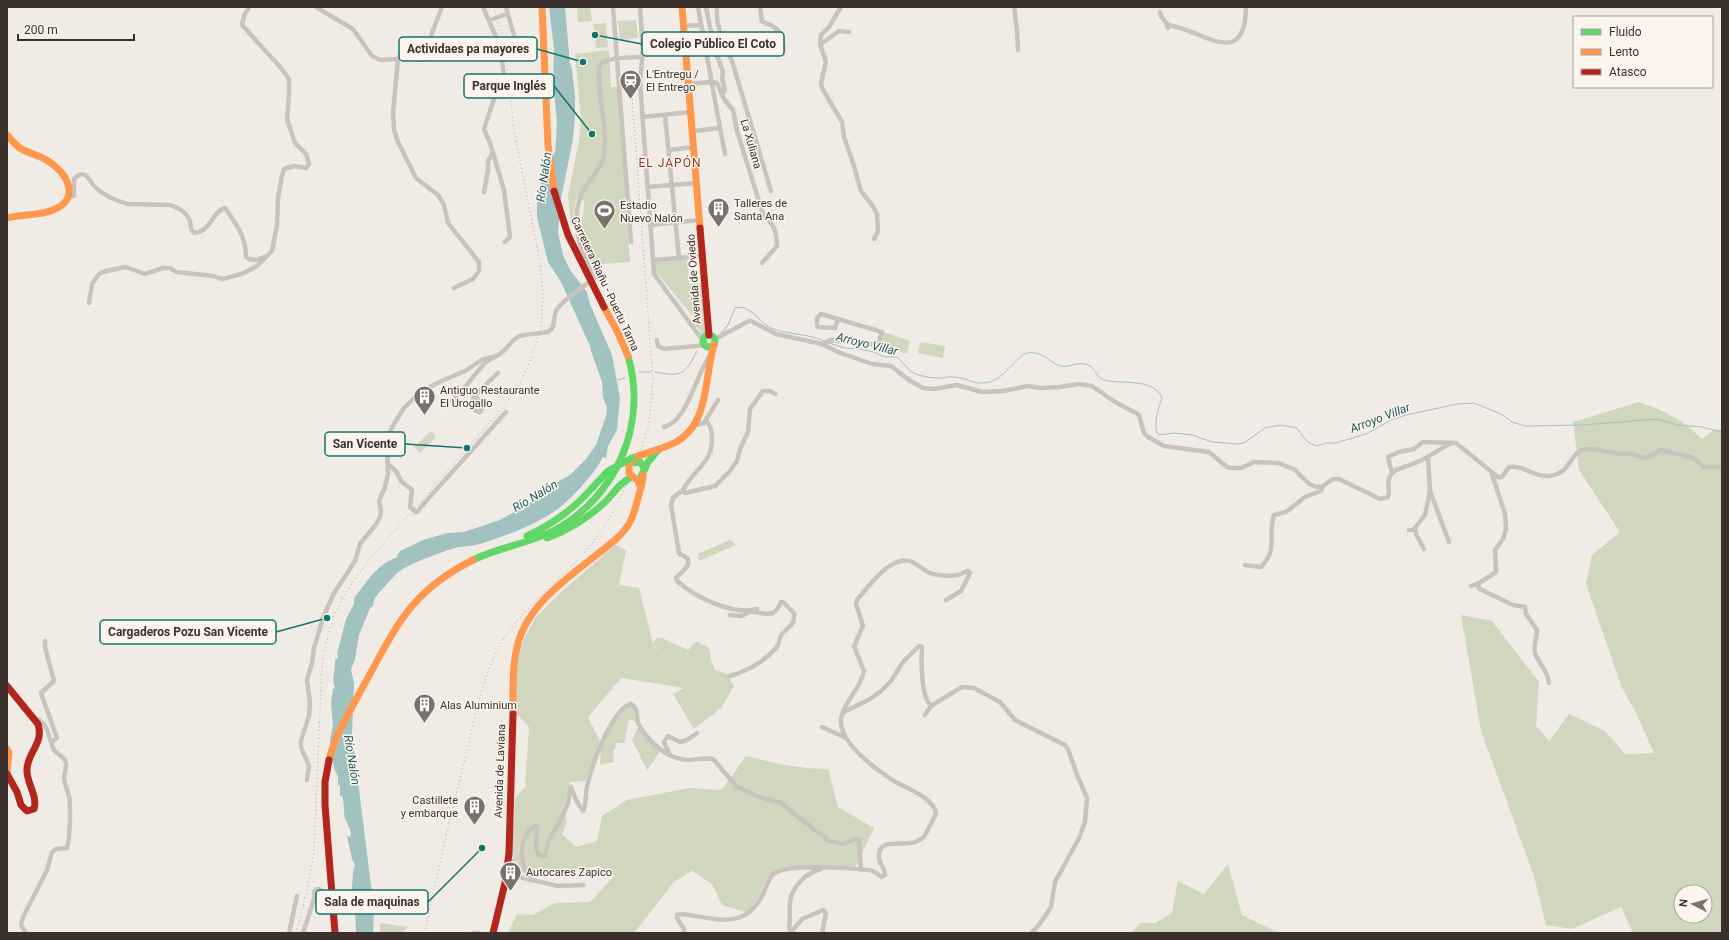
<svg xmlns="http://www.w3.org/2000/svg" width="1729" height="940" viewBox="0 0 1729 940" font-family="Roboto,sans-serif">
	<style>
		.green { fill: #d1d6bf; fill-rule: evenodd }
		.water { fill: #a1c2c1 }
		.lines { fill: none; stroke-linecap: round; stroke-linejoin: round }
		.stream { stroke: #a1c2c1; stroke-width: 1 }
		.street { stroke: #c9c3be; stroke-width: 4.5 }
		.fast { stroke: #63d668; stroke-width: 7 }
		.slow { stroke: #ff974d; stroke-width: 7 }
		.jam { stroke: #b3261e; stroke-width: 7 }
		.rail { stroke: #b1aca8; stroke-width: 1; stroke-dasharray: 1 3; stroke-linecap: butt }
		.street-bridge { stroke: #c9c3be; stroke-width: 4.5 }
		.fast-bridge { stroke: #63d668; stroke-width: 7 }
		.slow-bridge { stroke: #ff974d; stroke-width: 7 }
		.jam-bridge { stroke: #b3261e; stroke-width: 7 }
		.labels { text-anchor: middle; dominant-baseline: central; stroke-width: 3; stroke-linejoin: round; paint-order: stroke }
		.poi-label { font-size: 11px; fill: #3b302b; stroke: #fbf5ee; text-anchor: start }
		.street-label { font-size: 11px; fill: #3b302b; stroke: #fbf5ee }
		.neighbourhood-label { font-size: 12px; letter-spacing: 1px; fill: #8c3b22; stroke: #fbf5ee }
		.water-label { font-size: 12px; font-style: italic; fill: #1f5a5e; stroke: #fbf5ee }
		.leader { fill: none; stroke: #0f766e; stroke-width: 1.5 }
		.callout-dot { fill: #0f766e; stroke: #fbf5ee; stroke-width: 1.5 }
		.callout { fill: #fbf5ee; stroke: #0f766e; stroke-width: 1.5 }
		.callout-label { font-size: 12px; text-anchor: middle; font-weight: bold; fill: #3b302b }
	</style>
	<rect width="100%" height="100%" fill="#f0ebe5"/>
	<g class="green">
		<polygon points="577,7 590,7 592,21 578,22"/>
		<polygon points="636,20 638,38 620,40 618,21"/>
		<polygon points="606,23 608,47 596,48 593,24"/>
		<path d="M609,50L611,87H618L628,197H625L630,262L590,265C589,254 582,246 581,235C580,223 585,212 584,200L576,199L571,228L568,195L579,141L581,118L575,54Z"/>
		<polygon points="687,257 689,284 705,283 707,335 705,337 699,335 701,332 694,324 697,321 691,314 657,273 654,274 653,260"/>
		<polygon points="884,332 910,341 907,354 881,345"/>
		<polygon points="921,342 945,346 943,358 918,353"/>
		<path d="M1639,402C1667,412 1680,418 1702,439L1715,429L1722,430V933H1633L1621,907L1572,929L1546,925L1534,876L1481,731L1461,615L1492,621L1539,682L1536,726L1549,741L1569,714L1605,731L1625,754L1654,753L1635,711L1622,688L1586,584L1592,555L1620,532L1579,470L1573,422ZM1681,892H1705V916H1681Z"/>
		<polygon points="431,431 436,437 420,453 414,447"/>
		<polygon points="730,540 736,545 699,561 698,554"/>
		<path d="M615,545L626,550L619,585L639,588L653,644L670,668L653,643L657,638H662L688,650L696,641L709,648L711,659L715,670L727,674L734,686L721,708L694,729L673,694L684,688L621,678L588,717L600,741L585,781L570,782L564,809L567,822L562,834L576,847L597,841L602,816L627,800L689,788L722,790L746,756C773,763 800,769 828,769L838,807L874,828L856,866H804L777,869L766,880L760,894L752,907L745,912L722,905L712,884L692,871V869L691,871L674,882L634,933H508L517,914L533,915L555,903L590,902L614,876L598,866L557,874L512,871L511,853L515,798L525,787L529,727L517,714L515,683L518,650L536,617L559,594Z"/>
		<path d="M629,706L633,707L637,721L629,720L624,743H616L615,750H613L614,762L600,765C601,759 600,751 602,745C606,732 619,715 629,706Z"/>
		<polygon points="638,727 660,752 647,770 632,740"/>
		<polygon points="1228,864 1242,915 1279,933 1131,933 1140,923 1155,923 1172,913 1178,881 1204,894"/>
		<polygon points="380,923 408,927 402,933 380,933"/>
	</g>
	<path class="water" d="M549,7H565L570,64L572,69L575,96V115L573,139L561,199L558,232L563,255L570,270L587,292L590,304L612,355L620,398L617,430L608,446L606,458L603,457C596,472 569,502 555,511C533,526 505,536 480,544C473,546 466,546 459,547C447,550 408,564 400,571C395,574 391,580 387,584C381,591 373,597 373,606L370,608L359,635L355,659L351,670L354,683L352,734L374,909L373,933H356L355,901L352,888L353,872L355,865L352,859L347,836L350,837L351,834C350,828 347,823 345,818C343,811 345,804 342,796H340V786L338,785V777L334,768L330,751V740L333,725L331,702L333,689L335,688C331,679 336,669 335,660L338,657L337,654L346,619L354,604V598C366,583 378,563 396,558L400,551L423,540L447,533L464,532L500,520L542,496L556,483L570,475L586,459L596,445L606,416L607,408L603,397L602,382L591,351L590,346L561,282L548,262L537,217V204L540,188L543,174L555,152L556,141L557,121L553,83L554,49Z"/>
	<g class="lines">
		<g class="stream">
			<path d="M721,333L728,325L735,308C749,304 758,320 769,327C785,335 808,333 824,341"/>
			<path d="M829,343L845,348L859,349L874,352L884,357H897C902,362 907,368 912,372C918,376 931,378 939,378C944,378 949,376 954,377C964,377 973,384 983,383C988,383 993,381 998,378C1006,373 1019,355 1027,353C1042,350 1050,363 1060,366C1070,368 1080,360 1090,366C1096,370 1097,378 1104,380C1122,385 1153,377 1162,398C1158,409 1154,422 1157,433L1159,435L1175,433L1192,435L1212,442L1238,444L1244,443L1265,428L1280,425L1297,428L1305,439L1309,443L1317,446L1326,443H1336L1366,434L1391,420L1406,415L1457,404L1474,403L1503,415L1512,422L1525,426L1582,425L1658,419L1677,425L1702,427L1722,432"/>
			<polyline points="639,372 651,372"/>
			<path d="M655,372C682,377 685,375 697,351"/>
			<polyline points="618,380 625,378"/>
		</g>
		<g class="street">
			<polyline points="316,7 353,29 372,56 380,60 398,59"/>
			<path d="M442,7L432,33L428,58C421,62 414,57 408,53L400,55L398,59L393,113L394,130L398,142L416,178L438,195L444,205L448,223L479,262V271L473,279L454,288"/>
			<polyline points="483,7 500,46 504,75 503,82 495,96 484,129 490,143 504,190 510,237 505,242"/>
			<polyline points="506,7 519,53"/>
			<polyline points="613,7 631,242"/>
			<polyline points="640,7 643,50 640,82 654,274 703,341"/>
			<polyline points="706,7 714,47 723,72 722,79 725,90 722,95"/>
			<path d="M717,7C715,27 725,43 732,61L771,191"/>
			<path d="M760,7L762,21C765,24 770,24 774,27C783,32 784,44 783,54"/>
			<polyline points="841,7 829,27 821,35 820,44 826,62 821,83 822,88 842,122 844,137 854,166 861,191 872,205 877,214 878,231 874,239"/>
			<polyline points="1014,7 1017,30 1018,50"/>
			<polyline points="1160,12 1161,16 1168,25"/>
			<polyline points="683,26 701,25"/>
			<path d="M1168,28L1167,26L1168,25C1201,29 1245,72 1246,7"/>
			<polyline points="821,44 839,31 849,32"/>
			<path d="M688,84L712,82L717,83L724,99L733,110L737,131L764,217C775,223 777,235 777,246L762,263"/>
			<polyline points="665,115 679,258"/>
			<polyline points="642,117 691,112"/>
			<polyline points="720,128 725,154"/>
			<polyline points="693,131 720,128 698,7"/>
			<polyline points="669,150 694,147"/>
			<polyline points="647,187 697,183"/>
			<polyline points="484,192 488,170 488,161 493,153"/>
			<path d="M69,198L74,196V179C77,176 80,173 85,175C89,177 91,183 95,187C103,195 117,201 128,204L170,205C178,207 187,213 190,221C191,226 190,230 194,233C212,231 212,211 225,208C236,224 246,236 246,257L249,259L256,260L267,256"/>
			<polyline points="650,225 700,220"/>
			<polyline points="653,260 703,256"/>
			<polyline points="89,303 92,284 99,274 106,271 126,267 145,274 163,268 170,268 176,272 213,276 223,279 244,273 257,266 272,251 277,225 278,198 282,176 284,169 294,166 306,168 309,164 306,154 295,143 287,119 289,95 289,79 281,68 242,25 244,16 249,7"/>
			<path d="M548,332C557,327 552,317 557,309C566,297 583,288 594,278C581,252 567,217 585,188C592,176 602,169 604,154C608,125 597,96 599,66C605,56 631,58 642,57"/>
			<path d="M715,339L747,322L751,321L776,334L822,344L838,352L872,364L891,366L909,380L923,388L934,389L957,385L982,392L1003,391L1028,386L1041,388L1060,387L1079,384L1092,386L1115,402L1136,413L1139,415L1144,433L1148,437L1164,446L1209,452L1227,467L1232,468H1241L1254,462L1278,463L1294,469L1309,484L1317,487L1323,486L1333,479H1339L1380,499L1388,497C1391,489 1385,481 1392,473C1397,468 1406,467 1412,464C1426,460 1438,449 1452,443"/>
			<polyline points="657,340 658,346 664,349 705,345"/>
			<path d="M822,344L831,340L878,345L882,332L821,314C816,318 816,321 818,327L835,328L838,319"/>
			<path d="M465,388C471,394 482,399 482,409L480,412L476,411L471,406L474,396L498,373"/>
			<path d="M452,401C464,390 473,376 484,364C489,359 495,357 500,354C515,343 510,335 533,334"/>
			<path d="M704,423H708C714,431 713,451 706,460C698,471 690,477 683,490L685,493L715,486L730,471L737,461L740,449L748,432L750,409L763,391H770L775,394"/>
			<polyline points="696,425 704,423 718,400"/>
			<path d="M664,427C687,422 696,375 709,357"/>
			<polyline points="388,464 396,471 401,481 412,490 410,507 416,512 418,511 427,500 506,412"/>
			<path d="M1392,473L1388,457L1399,452L1414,449L1423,442L1456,443L1498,477H1502L1509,467C1525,465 1532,477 1549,476C1567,474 1567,463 1577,453C1580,451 1585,449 1588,449C1596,449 1605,451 1613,453C1618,454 1623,453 1628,453C1634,454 1641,457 1646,458L1661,450L1693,458L1704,467H1722"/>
			<path d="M683,490L673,498L671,505L679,553C680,555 682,555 684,556C696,563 680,573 676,578L677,581C695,597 733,616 757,609"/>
			<polyline points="1430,491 1449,542"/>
			<polyline points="1415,528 1416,534 1424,549"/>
			<polyline points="1409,530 1413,530 1415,528 1425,515 1430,491 1428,456"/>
			<path d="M1245,565L1261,567C1279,548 1267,537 1274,515L1286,512L1305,497L1321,491L1323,486"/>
			<path d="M1479,583L1478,587L1480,589L1513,605L1525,607L1526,614L1537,630C1537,638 1533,645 1535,653C1539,664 1548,671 1549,683"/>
			<polyline points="1471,586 1479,583 1496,572 1495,550 1503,539 1506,529 1505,514 1492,474"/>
			<polyline points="730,615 741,616 752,611"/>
			<polyline points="45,641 45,647 54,681 41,693 57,738 52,742"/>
			<path d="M730,676C747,671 765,661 777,647C780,642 779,636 783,633C790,626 795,624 794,613L783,602H781C774,619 767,613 753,612"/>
			<polyline points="931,706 962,687 974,688 1000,702 1015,720 1065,745 1068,749 1077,775 1087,798 1085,822 1079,838 1055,882 1051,907 1039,925 1031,933"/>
			<path d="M844,712L870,699L881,691L891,681L903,662L919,646L922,647C921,661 921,697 931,706"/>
			<polyline points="925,715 931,706"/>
			<polyline points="822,727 846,738"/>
			<polyline points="669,753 664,742 668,736 680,742 687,740 697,733"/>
			<polyline points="307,780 309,766 301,747 301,740 309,716 310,703 307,680 312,663 314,648 323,618 333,595 355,561 360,544 377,523 380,517 381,511 379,501 385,487 388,474 387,439 391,429 404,408 418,394 439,382 465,371 483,359 494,357"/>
			<path d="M821,869C806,873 792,886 790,902C789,910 791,919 789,927L790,930H793L802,919L823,910L826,913L822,933"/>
			<polyline points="506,874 558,886 583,885"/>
			<path d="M531,880C519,868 517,832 537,826L536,849L539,855L545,856L548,842L563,815L568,804L570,788L571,787L576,800L583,811C587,804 585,794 587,787C591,767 611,710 631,704C640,709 635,720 640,727C650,743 668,759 687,760C696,760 704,757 713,759L737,787L760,797L781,803L829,841L842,844L856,839L859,840L861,870"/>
			<circle cx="318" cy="893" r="4"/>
			<polyline points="322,895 327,912"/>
			<path d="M26,933L21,925L23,917L47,870L52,852L56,849L67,848C70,838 71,806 69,796C68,790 64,785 64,778C64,773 67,769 66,763C65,757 58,755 54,750C48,738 50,723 34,718"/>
			<polyline points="289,933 297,896"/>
			<polyline points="303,933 315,896"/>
			<polyline points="473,933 479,933"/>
			<path d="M684,933V929L677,918V915L683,914C713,918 744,931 762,896C766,889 768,877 775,873C790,864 851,868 869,870C874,870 878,875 882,877L885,875C885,868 879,864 879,857C878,839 897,845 909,843C914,843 920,840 924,837L936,814C934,797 907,789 894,781C876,769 844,747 841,724C839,707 861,689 864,671L854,646L863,626L856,604L857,600C868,587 892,553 912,562C922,567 928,575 939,575C945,576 952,576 958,575C962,574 965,571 969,571L970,573L961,591L946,600"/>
		</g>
		<g class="fast">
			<circle cx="709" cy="341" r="6"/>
			<polyline points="631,463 640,462 645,469"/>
			<polyline points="641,476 648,462 659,449"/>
			<path d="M527,536C553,524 573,510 592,488"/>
			<path d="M547,538C569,530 588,518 605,502C614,493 620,482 632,477"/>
			<path d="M473,560C499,547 528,544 553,531C616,498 648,425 628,356"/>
		</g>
		<g class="slow">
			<polyline points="682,7 700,228"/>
			<path d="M7,135C11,139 15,145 20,148C29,154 40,155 48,161C68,173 81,199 53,210C39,216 22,214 7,218"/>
			<polyline points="604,307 618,333 628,356"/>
			<path d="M641,488L638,481L629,473V464L635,457C648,452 663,449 676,442C710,423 704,377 714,345"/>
			<path d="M513,714C513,692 512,669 517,647C528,599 580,570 615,540C632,525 634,514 639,494C641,487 643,482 643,475"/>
			<polyline points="7,749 9,753 7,771"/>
			<path d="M329,760C336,732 352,708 365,683C397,625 411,591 473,560"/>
		</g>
		<g class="jam">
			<polyline points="700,228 709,335"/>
			<path d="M7,686L38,724C44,744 28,751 27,769C26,783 38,795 34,809L27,811L21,805L17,792L7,774"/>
			<polyline points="329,760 325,782 325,805 335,933"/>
			<polyline points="493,933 505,883 509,853 513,714"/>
		</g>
		<g class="rail">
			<polyline points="631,83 653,382 649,424 641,450"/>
			<polyline points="296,933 307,891 314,852 322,665 329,631 335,613 343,597 364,566 500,411 519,386 529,364 541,327 543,295 540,263 514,130 506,53 494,7"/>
			<path d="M425,933C437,872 452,811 467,750C476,716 482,678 499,647C522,607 561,581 590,546C606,527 616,505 627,484"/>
		</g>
		<g class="street-bridge">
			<polyline points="493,19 504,15"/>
			<polyline points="533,334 548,332"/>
		</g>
		<polyline class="fast-bridge" points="592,488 608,471 632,458"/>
		<polyline class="slow-bridge" points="542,7 548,145 554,191"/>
		<polyline class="jam-bridge" points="554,191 568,235 604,307"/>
	</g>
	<defs>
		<symbol id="station-pin" viewBox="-11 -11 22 30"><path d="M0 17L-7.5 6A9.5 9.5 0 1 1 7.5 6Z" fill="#7a716c" stroke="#fbf5ee"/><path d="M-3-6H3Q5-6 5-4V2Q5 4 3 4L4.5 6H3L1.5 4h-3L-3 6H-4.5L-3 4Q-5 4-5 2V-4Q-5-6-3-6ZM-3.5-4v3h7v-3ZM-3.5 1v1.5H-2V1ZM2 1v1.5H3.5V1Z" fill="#fff"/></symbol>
		<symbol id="building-pin" viewBox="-11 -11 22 30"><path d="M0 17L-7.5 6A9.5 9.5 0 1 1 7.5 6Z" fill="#7a716c" stroke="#fbf5ee"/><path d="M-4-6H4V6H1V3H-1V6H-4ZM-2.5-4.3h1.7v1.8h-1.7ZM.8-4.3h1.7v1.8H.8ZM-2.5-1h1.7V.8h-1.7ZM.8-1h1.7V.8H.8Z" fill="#fff"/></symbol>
		<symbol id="stadium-pin" viewBox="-11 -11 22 30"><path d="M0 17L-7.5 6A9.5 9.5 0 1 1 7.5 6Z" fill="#7a716c" stroke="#fbf5ee"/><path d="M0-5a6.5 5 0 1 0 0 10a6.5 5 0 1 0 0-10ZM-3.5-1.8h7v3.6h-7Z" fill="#fff"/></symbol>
	</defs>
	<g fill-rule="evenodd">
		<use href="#station-pin" x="618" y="68" width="25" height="34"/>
		<use href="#building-pin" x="706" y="196" width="25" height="34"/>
		<use href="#stadium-pin" x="592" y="198" width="25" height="34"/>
		<use href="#building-pin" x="412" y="384" width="25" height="34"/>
		<use href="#building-pin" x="412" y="692" width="25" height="34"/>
		<use href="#building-pin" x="462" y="794" width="25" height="34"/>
		<use href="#building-pin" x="498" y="860" width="25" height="34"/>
	</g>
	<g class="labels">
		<g class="poi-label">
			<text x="646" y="74">L'Entregu /<tspan x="646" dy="13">El Entrego</tspan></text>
			<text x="734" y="203">Talleres de<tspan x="734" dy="13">Santa Ana</tspan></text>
			<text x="620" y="205">Estadio<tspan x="620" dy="13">Nuevo Nalón</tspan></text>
			<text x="440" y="390">Antiguo Restaurante<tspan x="440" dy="13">El Urogallo</tspan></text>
			<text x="440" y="705">Alas Aluminium</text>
			<text x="458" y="800" text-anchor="end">Castillete<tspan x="458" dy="13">y embarque</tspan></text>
			<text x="526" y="872">Autocares Zapico</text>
		</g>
		<g class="street-label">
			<text transform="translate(751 144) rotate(74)">La Xuliana</text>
			<text transform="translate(694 279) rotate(-94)">Avenida de Oviedo</text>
			<text transform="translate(605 284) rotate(65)">Carretera Riañu - Puertu Tarna</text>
			<text transform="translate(500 771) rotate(-88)">Avenida de Laviana</text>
		</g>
		<g class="neighbourhood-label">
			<text x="670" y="163">EL JAPÓN</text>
		</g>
		<g class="water-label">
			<text transform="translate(544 177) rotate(-82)">Río Nalón</text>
			<text transform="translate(867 344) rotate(14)">Arroyo Villar</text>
			<text transform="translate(1380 418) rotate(-21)">Arroyo Villar</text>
			<text transform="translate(535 496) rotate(-31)">Río Nalón</text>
			<text transform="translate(352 760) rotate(81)">Río Nalón</text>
		</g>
	</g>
	<path class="leader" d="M595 35L642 44M583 62L537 49M592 134L554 86M467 448L405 444M327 618L276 632M482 848L428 902"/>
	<g class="callout-dot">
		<circle cx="595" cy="35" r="4"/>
		<circle cx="583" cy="62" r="4"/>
		<circle cx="592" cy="134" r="4"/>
		<circle cx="467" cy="448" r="4"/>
		<circle cx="327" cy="618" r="4"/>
		<circle cx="482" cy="848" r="4"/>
	</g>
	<g class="callout">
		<rect x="642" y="32" width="142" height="24" rx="4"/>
		<rect x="399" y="37" width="138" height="24" rx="4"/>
		<rect x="464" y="74" width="90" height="24" rx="4"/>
		<rect x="325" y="432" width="80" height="24" rx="4"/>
		<rect x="100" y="620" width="176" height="24" rx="4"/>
		<rect x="316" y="890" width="112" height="24" rx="4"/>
	</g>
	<g class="callout-label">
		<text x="713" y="48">Colegio Público El Coto</text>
		<text x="468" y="53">Actividaes pa mayores</text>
		<text x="509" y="90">Parque Inglés</text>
		<text x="365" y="448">San Vicente</text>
		<text x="188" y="636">Cargaderos Pozu San Vicente</text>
		<text x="372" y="906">Sala de maquinas</text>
	</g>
	<rect width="1729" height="940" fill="none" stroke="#3b302b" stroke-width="16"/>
	<rect x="1573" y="16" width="140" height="72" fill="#fbf5ee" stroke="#aea6a0"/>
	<rect x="1581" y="29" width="20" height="6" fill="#63d668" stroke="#aea6a0"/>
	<text x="1609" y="36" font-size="12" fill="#3b302b">Fluido</text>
	<rect x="1581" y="49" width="20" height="6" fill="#ff974d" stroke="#aea6a0"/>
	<text x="1609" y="56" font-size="12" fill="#3b302b">Lento</text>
	<rect x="1581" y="69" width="20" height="6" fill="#b3261e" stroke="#aea6a0"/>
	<text x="1609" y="76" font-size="12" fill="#3b302b">Atasco</text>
	<g transform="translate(1693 904) rotate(276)"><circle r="19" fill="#fbf5ee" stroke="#aea6a0"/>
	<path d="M0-3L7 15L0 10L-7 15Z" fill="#7a716c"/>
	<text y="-6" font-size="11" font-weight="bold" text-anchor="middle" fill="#3b302b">N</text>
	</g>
	<path d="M18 34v6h116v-6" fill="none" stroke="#3b302b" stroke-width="2"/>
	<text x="24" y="34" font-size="12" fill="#3b302b" stroke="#fbf5ee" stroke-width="3" paint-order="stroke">200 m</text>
</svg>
